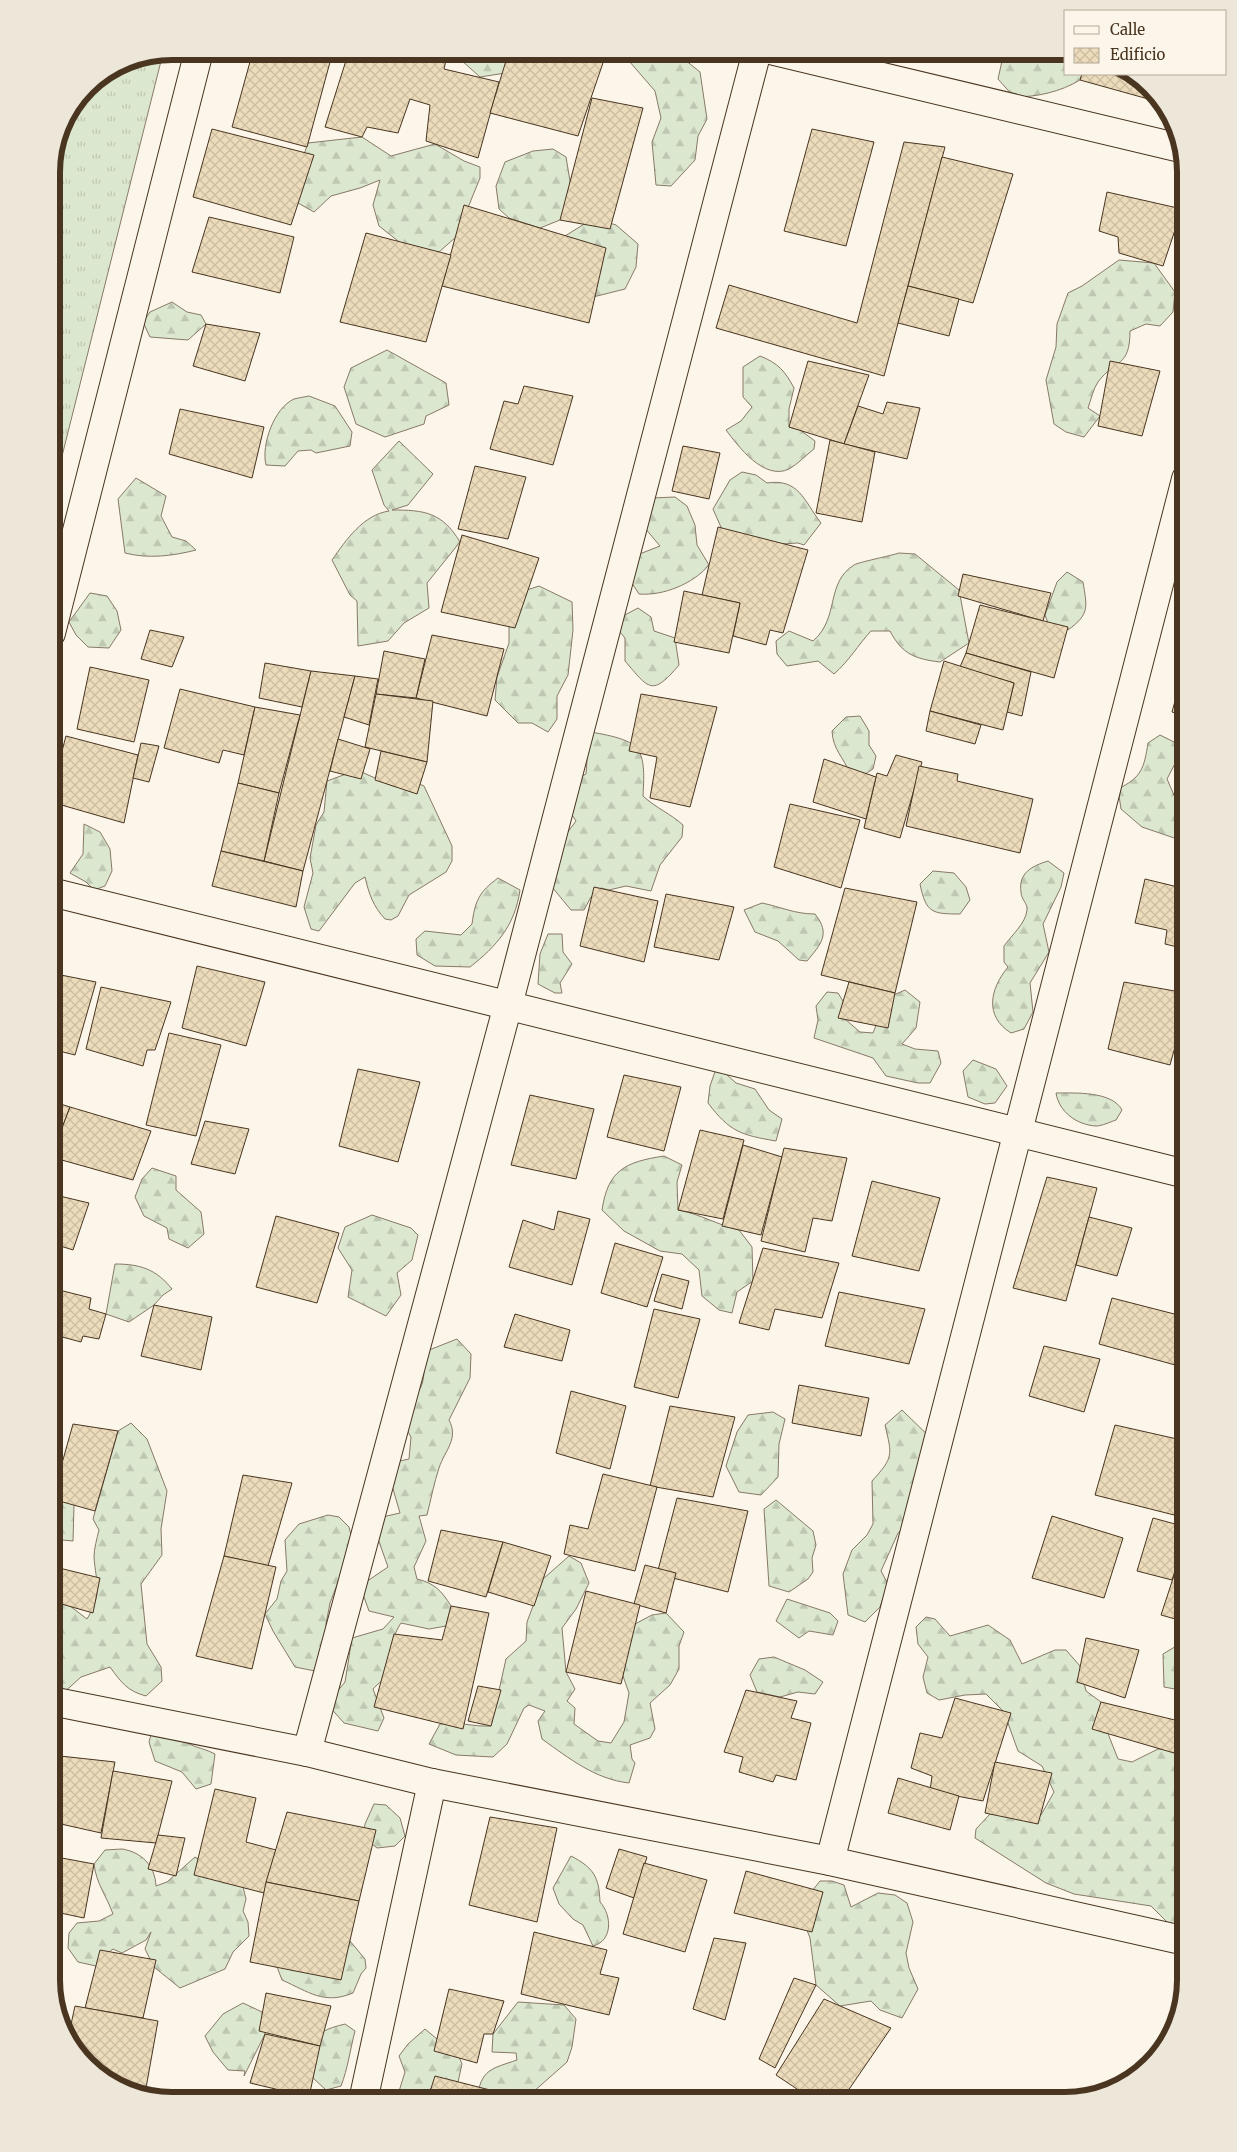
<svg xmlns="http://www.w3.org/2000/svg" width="1237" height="2152" viewBox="0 0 1237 2152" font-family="Merriweather,serif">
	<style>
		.grass { fill: url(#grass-tufts); stroke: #887966 }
		.forest { fill: url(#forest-firs); stroke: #887966 }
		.building { fill: url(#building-cross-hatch); stroke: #4a3520 }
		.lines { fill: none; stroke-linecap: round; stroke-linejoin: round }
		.minor-casing { stroke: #4a3520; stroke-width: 30 }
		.minor { stroke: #fbf6e9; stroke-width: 28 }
		.rim { fill: none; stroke: #4a3520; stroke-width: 6 }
	</style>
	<defs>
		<pattern id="grass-tufts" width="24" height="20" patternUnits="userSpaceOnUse" patternTransform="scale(1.25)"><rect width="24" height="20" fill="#dce7d0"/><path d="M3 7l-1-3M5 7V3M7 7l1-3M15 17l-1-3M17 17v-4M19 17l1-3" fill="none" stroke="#bec7b2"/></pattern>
		<pattern id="forest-firs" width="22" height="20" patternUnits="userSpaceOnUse" patternTransform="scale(1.25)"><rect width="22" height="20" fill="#dce7d0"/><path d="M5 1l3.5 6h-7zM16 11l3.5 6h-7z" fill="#bec7b2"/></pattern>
		<pattern id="building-cross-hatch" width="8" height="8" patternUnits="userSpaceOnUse" patternTransform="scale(1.25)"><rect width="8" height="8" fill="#ecdcbc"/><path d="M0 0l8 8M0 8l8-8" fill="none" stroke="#ccbda1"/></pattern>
	</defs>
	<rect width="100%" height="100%" fill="#fbf6e9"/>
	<polygon class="grass" points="163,53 51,500 51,164 61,125 87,86 126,60"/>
	<g class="forest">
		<polygon points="461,51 510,51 512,72 480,77 461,60"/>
		<polygon points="627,51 674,51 700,72 707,119 698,136 695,160 671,186 656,185 652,142 661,118 655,91 629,61"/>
		<path d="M1004,52H1066V74H1082L1080,80C1060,92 1037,97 1014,97L998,79Z"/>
		<polygon points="362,137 391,156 435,144 464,161 480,167 480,178 456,237 439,252 412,252 379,226 373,205 380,180 360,188 331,196 314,212 298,203 301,163 308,143"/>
		<polygon points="553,149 566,157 570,181 569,203 560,220 540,228 509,218 499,209 496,186 505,162 533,151"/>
		<polygon points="594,218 616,225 638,244 636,267 625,289 581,300 565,236"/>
		<path d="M1119,260L1154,263L1175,292L1173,312L1160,326L1146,324L1130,331C1130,368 1115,359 1098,382C1093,389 1091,400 1088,408L1100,416L1084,437L1066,432L1054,424L1046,380L1056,347L1057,324L1068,293L1082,286Z"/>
		<polygon points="172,302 187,312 201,315 206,324 188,340 150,337 143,322 150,312"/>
		<polygon points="387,350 446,383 449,405 426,416 424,424 385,437 356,424 344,387 351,368"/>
		<path d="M760,356C778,363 785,371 794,388L789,409V427L800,430L815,441L814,449C806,455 798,464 789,469C764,481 738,446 726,430L741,421L752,407L743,397V367Z"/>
		<path d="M309,396L335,406L352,432L350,446L316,453L311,450L298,451L285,466L266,465C261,445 274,408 294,399C298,398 304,397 309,396Z"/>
		<path d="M399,441L433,474L408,505L392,510C424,510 442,512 460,542L427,583L429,608L404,623L388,641L358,646L357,601L350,595L332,560C346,540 363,515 389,511L384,505L372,470Z"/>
		<path d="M742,472L756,475L767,483C799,478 804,501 821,523L804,545L798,543L765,545L724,534L713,509L730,480Z"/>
		<path d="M136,478L166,496L161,516L172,537L186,541L196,550C173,556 148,559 125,553L118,499Z"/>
		<path d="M675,497L687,506L695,525L697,545L709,565C693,584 663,596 639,594L630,580L637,555L660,546L639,521L652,498Z"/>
		<path d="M899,553L915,554L959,590L969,643L940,662C915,659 902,654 890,631H871C858,645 849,661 834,674L818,661L787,666L777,654L776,641L789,631L813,641C840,618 825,583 854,565C859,562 890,556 899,553Z"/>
		<path d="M1067,572L1083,582C1087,607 1090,614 1068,630V628L1048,623L1045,615L1057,582Z"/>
		<polygon points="539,586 572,602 573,630 568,675 557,696 557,719 548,732 532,723 518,723 495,700 497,677 509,643 509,620 527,590"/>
		<polygon points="90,593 107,596 117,611 121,630 109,648 88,647 76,635 69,622"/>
		<path d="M638,608L651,617L654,631L675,638L679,665C652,697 649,689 625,661V638L614,625L623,616Z"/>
		<path d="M860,716L869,731V745L876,756L873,769L859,778L850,774C843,756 833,750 832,731L846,717Z"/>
		<path d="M591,732C641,741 646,746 643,796C656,808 671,814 683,825L682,837L660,865L651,891L626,886L609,890L601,888L591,897L584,910H571L552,887L567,833L576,821L569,810L565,786L586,774C588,757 585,751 591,732Z"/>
		<path d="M1160,735L1176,743L1179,756L1167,779L1174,795L1186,803V842L1142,827L1121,809L1118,789C1142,777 1144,768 1148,743Z"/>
		<polygon points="51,764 58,765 57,815 51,815"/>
		<path d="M357,770L393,786L417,783L424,786L452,846V861L446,872L409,895L398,916L391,920L385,919C373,906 369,894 365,877L355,883L319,931L311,929L304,907L313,873L310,858L316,825L324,812L327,781Z"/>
		<polygon points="84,824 100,832 110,849 112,871 105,886 94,890 86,882 70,873 83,854"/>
		<path d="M1048,861L1064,873L1061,887L1043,924L1049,952L1030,983L1033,1012L1024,1029L1011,1033C984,1016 990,989 1008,967L1004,962V946C1011,936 1026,923 1027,910C1028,904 1021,899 1021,892C1018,873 1032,866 1048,861Z"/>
		<path d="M933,871L954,873L966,887L970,900L960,914C932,914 926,913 920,884Z"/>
		<path d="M498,878L520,890C515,925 497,946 470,967L435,966L417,955L416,939L425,931L461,935L472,924C475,901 479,892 498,878Z"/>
		<path d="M762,903C781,907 795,914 815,914C831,934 821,944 807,961L799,960L778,941L755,932L744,910Z"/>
		<polygon points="548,934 562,934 563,952 572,964 560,983 562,993 555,993 538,984 540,954"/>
		<polygon points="905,990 920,1002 916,1028 902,1044 915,1049 938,1051 941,1063 930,1083 918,1083 886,1076 873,1058 814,1038 818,1020 816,1006 827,992 838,993 843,1001 845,1019 860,1032 873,1033 887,998"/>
		<polygon points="973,1060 996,1069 1007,1086 995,1103 985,1104 968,1097 963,1071"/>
		<path d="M717,1066L736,1083L755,1089L769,1110L782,1119L776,1141C741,1135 730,1132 708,1103L710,1086Z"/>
		<path d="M1056,1093C1075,1093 1112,1091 1122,1110L1116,1120C1110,1122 1102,1126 1096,1126C1077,1125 1059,1112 1056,1093Z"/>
		<path d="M664,1156L682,1165L677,1182L678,1210C700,1214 718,1225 739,1230L752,1247L753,1281L737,1292L732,1313L719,1310L702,1296L699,1270L682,1254L660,1251L624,1231L602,1210C608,1170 625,1162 664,1156Z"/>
		<polygon points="152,1168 176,1176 176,1190 201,1212 204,1234 188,1248 169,1239 167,1228 144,1216 135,1197 142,1179"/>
		<polygon points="372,1215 411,1228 418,1235 412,1260 397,1273 401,1295 386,1316 348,1297 352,1270 338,1248 345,1227"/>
		<path d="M115,1264C140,1264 156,1269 172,1289L163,1295L154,1305L129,1322L106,1314Z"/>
		<path d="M457,1339L471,1354L470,1378L449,1420C459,1439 445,1450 439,1468C434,1483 431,1499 427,1515L419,1516L426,1541L414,1567L417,1579C434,1583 442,1591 451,1606L446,1626L429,1629L401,1623C388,1643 395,1653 389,1672C387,1678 377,1684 373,1689L384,1718L378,1731L344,1723L327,1704L345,1682L352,1638L383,1629L394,1617L369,1611L360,1586L388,1567L377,1536L378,1518L400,1513L391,1482L395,1462L409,1459L411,1437L398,1415C423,1388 425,1389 424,1352Z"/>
		<path d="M902,1410L938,1445L919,1515L898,1533L881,1571L888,1584L880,1607L865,1622L848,1615L843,1574L852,1550L867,1535L873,1524L872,1481C894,1457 892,1455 885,1425Z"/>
		<polygon points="773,1412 785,1419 779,1444 778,1477 761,1495 739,1492 726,1466 737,1432 748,1415"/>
		<path d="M131,1423L147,1439L167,1491L161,1529L162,1555L141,1584L147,1644L161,1667L162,1681L146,1696C127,1691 121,1682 110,1667L81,1677L61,1695L51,1693V1601L70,1606L87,1619C103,1592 96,1584 94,1557C94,1549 97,1538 99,1530L93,1519L118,1431Z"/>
		<polygon points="51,1486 61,1491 74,1505 73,1541 51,1539"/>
		<polygon points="776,1500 813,1531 816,1545 812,1558 813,1572 808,1579 789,1592 769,1586 764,1509"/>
		<polygon points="328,1515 339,1517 349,1527 353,1543 330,1603 326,1624 330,1639 315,1671 295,1667 273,1631 265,1614 277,1599 281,1581 287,1571 285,1540 299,1524"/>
		<path d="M569,1556L581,1563L589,1583L576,1609L562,1628L566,1672L575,1689L567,1701L575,1708L574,1724L598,1741L611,1743L624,1722L629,1693L623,1676L622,1654L635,1624L652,1615L666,1613L684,1632L679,1646V1669L670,1685L650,1703L655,1729L650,1738L630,1745L632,1759L635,1763L629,1783C595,1779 570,1759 542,1739L538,1721L545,1711L529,1705L524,1708L507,1744L493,1757L456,1755L429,1744L440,1724C458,1721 472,1727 491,1726L506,1659L526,1641L527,1622L543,1579Z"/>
		<polygon points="787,1599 830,1613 838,1621 833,1635 809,1631 799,1638 776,1621"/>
		<polygon points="926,1617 935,1619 950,1636 988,1625 1010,1640 1022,1664 1055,1650 1066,1650 1080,1666 1086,1691 1101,1702 1103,1721 1118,1759 1132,1762 1158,1749 1186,1752 1186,1928 1174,1929 1151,1906 1074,1894 1046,1883 975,1838 976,1829 990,1814 1041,1815 1054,1792 1042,1766 1018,1751 1004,1712 986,1694 965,1695 939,1700 927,1693 923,1677 928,1657 918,1644 916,1627"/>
		<polygon points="1183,1642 1186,1642 1186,1691 1164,1687 1163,1654"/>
		<polygon points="774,1657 805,1670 823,1682 815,1694 798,1692 780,1697 757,1692 750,1675 759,1659"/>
		<path d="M152,1731C171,1732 172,1735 189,1744C197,1748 206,1749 215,1754L211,1784L196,1789L182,1772L155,1761L149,1742Z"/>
		<polygon points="374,1804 386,1805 400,1818 405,1836 395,1846 377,1848 363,1837 365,1824"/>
		<path d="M122,1849C141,1852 155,1865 156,1886L167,1882L195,1857L243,1887L246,1899L243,1911L248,1922L249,1936L233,1952L225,1969L180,1988L154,1967L145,1949L151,1932L146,1940L122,1953L113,1949L101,1958L96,1966L78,1962L68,1948L69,1933L77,1923L99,1921L113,1914C107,1897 96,1883 94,1864L105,1850Z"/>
		<path d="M571,1856C594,1868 599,1877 600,1902C612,1915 613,1941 593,1946L583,1925L573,1919L559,1904L553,1888Z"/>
		<polygon points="820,1881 832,1881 844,1885 851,1907 878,1893 895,1895 907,1903 913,1922 906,1953 909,1968 918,1989 902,2018 880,2010 871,2001 840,2006 816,1985 810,1938 805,1925 808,1896"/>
		<path d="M350,1941L365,1959L366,1968L361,1974L353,1993C324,2005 309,1992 282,1980L273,1956Z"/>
		<path d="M518,2002L564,2005L576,2019L572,2047L567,2062L523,2101H480L477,2099C481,2069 491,2069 517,2060L516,2053L492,2052L493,2034Z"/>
		<polygon points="243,2003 262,2012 265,2034 244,2076 245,2071 228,2070 213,2052 205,2036 223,2014"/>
		<path d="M345,2024L355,2031C350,2050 348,2068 341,2086L326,2090L313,2078C308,2042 308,2033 345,2024Z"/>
		<polygon points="425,2029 437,2039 455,2047 462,2064 458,2082 440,2093 431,2088 421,2101 396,2101 405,2072 399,2056 408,2044"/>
	</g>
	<g class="building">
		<polygon points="253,51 333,51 307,147 232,127"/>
		<polygon points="349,51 389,51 417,62 420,51 448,51 444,69 499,82 478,158 426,141 430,105 410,99 398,133 367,127 362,137 325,127"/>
		<polygon points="509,51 595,51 606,54 578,136 490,113"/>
		<polygon points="984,52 1013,52 1011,58"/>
		<polygon points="1082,74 1134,74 1159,102 1080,80"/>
		<polygon points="592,98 643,108 610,229 560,220"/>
		<polygon points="212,129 314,155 291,225 193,197"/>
		<polygon points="812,129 874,142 846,246 784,231"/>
		<polygon points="904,142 945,147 884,376 716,328 729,285 857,323"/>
		<polygon points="942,157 1013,174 973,303 908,286"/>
		<polygon points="1107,192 1182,209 1163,266 1119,253 1118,237 1099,231"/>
		<polygon points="464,205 606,248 589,323 442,286"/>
		<polygon points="209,217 294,237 280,293 192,272"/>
		<polygon points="366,233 451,255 426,342 340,322"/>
		<polygon points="908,286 959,299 949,336 898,323"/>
		<polygon points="206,324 260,333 245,381 193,366"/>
		<polygon points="808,361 869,375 844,444 789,427"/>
		<polygon points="1110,361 1160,371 1142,436 1098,426"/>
		<polygon points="524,386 573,396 553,465 490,449 504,401 518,404"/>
		<polygon points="887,402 920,408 907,459 844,444 858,406 883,414"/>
		<polygon points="180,409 264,427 252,478 169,454"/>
		<polygon points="830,440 875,452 862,522 816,513"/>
		<polygon points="683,446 720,453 709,499 672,491"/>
		<polygon points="475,466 526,477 508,539 458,529"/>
		<polygon points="718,527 808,550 783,633 770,630 766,645 733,636 740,603 702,595"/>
		<polygon points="462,535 539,558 515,628 441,612"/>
		<polygon points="963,574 1051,593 1043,621 958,596"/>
		<polygon points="684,591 740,603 729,653 674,642"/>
		<polygon points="980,605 1068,627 1054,678 966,653"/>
		<polygon points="150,630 184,637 172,667 141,659"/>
		<polygon points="432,635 504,649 487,716 416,698"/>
		<polygon points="384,651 425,659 416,698 376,694"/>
		<polygon points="966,653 1031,672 1022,716 1007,712 1014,683 960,667"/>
		<polygon points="944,661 1014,683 1003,730 930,711"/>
		<polygon points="1186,661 1186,716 1172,712"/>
		<polygon points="265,663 311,671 302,707 259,698"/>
		<polygon points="90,667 149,680 134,742 77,729"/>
		<polygon points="311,671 355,676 303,871 264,861"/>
		<polygon points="355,676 378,679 369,725 344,717"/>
		<polygon points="180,689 255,707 244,755 223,750 219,763 164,748"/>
		<polygon points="376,694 433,701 427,762 365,747"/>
		<polygon points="641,694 717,707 690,807 650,798 657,757 629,751"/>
		<polygon points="255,707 300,715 279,793 238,783"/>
		<polygon points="930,711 981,725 975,744 926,731"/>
		<polygon points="66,736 138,755 124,823 51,802 51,792"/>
		<polygon points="338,739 370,749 361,779 330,771"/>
		<polygon points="141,743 159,746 149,782 133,778"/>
		<polygon points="381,751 427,762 417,794 375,780"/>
		<polygon points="1186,751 1186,799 1174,795"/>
		<polygon points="896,755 922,762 900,838 864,828 877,773 887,776"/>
		<polygon points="824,759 876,777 866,819 813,802"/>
		<polygon points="919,766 958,774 957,781 1033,799 1020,853 906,826"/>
		<polygon points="238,783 279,793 264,861 221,851"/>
		<polygon points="790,804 860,820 841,888 774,867"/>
		<polygon points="221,851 303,871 296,907 212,886"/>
		<polygon points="1145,879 1186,889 1186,949 1165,944 1167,930 1135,923"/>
		<polygon points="594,887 658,901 644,962 580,946"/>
		<polygon points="845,888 917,902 895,993 821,975"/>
		<polygon points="666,894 734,907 719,960 654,947"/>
		<polygon points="197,966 265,982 246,1046 182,1028"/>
		<polygon points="51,973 96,982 75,1055 51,1049"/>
		<polygon points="849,982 895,993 888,1028 838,1018"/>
		<polygon points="1124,982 1186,993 1186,1007 1170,1065 1108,1049"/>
		<polygon points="101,987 171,1002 155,1050 147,1050 143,1066 86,1049"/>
		<polygon points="169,1033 221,1045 196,1136 146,1125"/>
		<polygon points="358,1069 420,1082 398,1162 339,1146"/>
		<polygon points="624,1075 681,1087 664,1151 607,1137"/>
		<polygon points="530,1095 594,1109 576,1179 511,1165"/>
		<polygon points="51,1101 70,1107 51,1157"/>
		<polygon points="70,1107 151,1131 133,1180 51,1157"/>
		<polygon points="205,1121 249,1129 235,1174 191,1164"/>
		<polygon points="700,1130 744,1140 723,1219 678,1210"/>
		<polygon points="743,1145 782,1157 761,1235 722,1226"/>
		<polygon points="784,1148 847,1158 832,1221 813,1218 805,1252 761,1241"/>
		<polygon points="1047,1177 1097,1188 1066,1301 1013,1288"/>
		<polygon points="872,1181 940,1198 919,1271 852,1256"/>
		<polygon points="51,1194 89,1203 73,1250 51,1243"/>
		<polygon points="558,1211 590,1219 572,1285 509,1267 523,1220 554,1230"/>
		<polygon points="276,1216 339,1233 317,1303 256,1287"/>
		<polygon points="1089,1217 1132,1228 1117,1276 1076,1265"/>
		<polygon points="615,1243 663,1257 647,1307 601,1293"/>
		<polygon points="763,1248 839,1263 822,1318 775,1309 769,1330 739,1323"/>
		<polygon points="662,1274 689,1281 682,1309 654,1301"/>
		<polygon points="51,1288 91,1298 89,1309 106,1314 99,1339 83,1336 81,1342 51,1334"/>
		<polygon points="839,1292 925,1309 909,1364 825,1346"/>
		<polygon points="1112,1298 1186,1317 1186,1368 1099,1344"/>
		<polygon points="154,1305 212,1317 201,1370 141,1356"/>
		<polygon points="654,1309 700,1319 678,1398 634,1387"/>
		<polygon points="515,1314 570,1330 562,1361 504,1347"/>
		<polygon points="1044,1346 1100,1359 1084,1412 1029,1396"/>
		<polygon points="799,1385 869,1398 861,1436 792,1423"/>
		<polygon points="571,1391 626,1406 610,1469 556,1453"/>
		<polygon points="670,1406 735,1417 713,1497 650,1486"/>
		<polygon points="73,1424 118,1431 95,1511 52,1499"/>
		<polygon points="1115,1425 1186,1441 1186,1518 1095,1495"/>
		<polygon points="603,1474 657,1487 635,1571 564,1554 570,1525 588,1529"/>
		<polygon points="243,1475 292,1483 268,1566 224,1556"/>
		<polygon points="677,1498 748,1511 728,1592 657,1574"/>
		<polygon points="1052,1516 1123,1538 1104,1598 1032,1578"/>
		<polygon points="1153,1518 1186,1527 1186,1539 1172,1580 1137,1571"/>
		<polygon points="441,1530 503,1542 486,1597 428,1581"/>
		<polygon points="1186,1539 1186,1622 1161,1615"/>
		<polygon points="503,1542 551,1556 534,1606 488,1592"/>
		<polygon points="224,1556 276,1567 252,1669 196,1656"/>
		<polygon points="645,1565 676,1573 666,1613 634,1604"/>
		<polygon points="51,1566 100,1578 93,1613 51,1601"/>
		<polygon points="586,1591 640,1605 621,1684 566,1672"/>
		<polygon points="451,1606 489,1613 463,1729 374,1707 394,1634 442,1640"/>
		<polygon points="1086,1638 1139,1650 1125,1698 1077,1682"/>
		<polygon points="478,1686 501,1690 491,1726 468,1721"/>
		<polygon points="746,1690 797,1701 791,1718 811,1723 796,1780 776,1775 773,1782 739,1772 743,1757 724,1752"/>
		<polygon points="955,1698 1011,1713 983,1801 930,1791 932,1776 911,1768 920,1733 942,1738"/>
		<polygon points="1101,1702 1183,1722 1174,1753 1092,1729"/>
		<polygon points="1186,1708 1186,1752 1175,1749"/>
		<polygon points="51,1755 115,1762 101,1833 52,1822 54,1804 51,1803"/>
		<polygon points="995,1762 1052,1773 1038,1824 985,1813"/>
		<polygon points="113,1771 172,1781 156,1843 101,1838"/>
		<polygon points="898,1778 959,1796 950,1830 888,1813"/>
		<polygon points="215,1789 256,1798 246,1842 276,1850 264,1893 194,1875"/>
		<polygon points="287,1812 376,1830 359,1901 266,1882"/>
		<polygon points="490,1817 557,1828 537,1922 469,1905"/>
		<polygon points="158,1835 185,1838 176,1876 148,1869"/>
		<polygon points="619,1849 647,1857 634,1898 606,1888"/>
		<polygon points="51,1856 94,1864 84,1918 51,1911"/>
		<polygon points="644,1863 707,1880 685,1952 623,1934"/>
		<polygon points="746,1871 823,1892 812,1932 734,1913"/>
		<polygon points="266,1882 359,1901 341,1980 250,1962"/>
		<polygon points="51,1911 62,1913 51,1964"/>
		<polygon points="534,1932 607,1950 600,1974 619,1978 609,2015 521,1994"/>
		<polygon points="714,1938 746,1943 725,2020 693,2009"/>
		<polygon points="100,1950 156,1960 143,2018 85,2008"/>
		<polygon points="794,1978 816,1985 775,2068 759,2059"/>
		<polygon points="449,1989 504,2001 493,2034 484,2034 477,2063 434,2051"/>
		<polygon points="266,1993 331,2006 320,2046 259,2031"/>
		<polygon points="824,1999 891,2028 841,2101 815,2101 776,2075"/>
		<polygon points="75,2006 158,2021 146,2088 103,2079 68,2038"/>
		<polygon points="265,2034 320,2046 309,2097 250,2083"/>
		<polygon points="435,2076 494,2091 493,2101 427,2101"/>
	</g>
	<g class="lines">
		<defs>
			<g id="minor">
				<polyline points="774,51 1180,148"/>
				<polyline points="51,633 199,51"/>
				<polyline points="51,892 1186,1174"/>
				<polyline points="51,1701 307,1752 432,1783 830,1861 1186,1941"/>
				<polyline points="307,1752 508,1005 757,51"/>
				<polyline points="830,1861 1186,479"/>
				<polyline points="363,2101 432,1783"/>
			</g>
		</defs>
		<use href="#minor" class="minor-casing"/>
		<use href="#minor" class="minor"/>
	</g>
	<path d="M0 0H1237V2152H0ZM172 60H1065A112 112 0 0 1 1177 172V1980A112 112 0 0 1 1065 2092H172A112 112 0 0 1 60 1980V172A112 112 0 0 1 172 60Z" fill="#ede7d9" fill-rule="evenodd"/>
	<path class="rim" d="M172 60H1065A112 112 0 0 1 1177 172V1980A112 112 0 0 1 1065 2092H172A112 112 0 0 1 60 1980V172A112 112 0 0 1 172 60Z"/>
	<rect x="1064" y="10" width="162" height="65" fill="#fbf6e9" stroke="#b4a999"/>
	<rect x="1074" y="26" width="25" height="8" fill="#fbf6e9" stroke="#b4a999"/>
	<text x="1110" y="35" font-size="15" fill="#4a3520">Calle</text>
	<rect x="1074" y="48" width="25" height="15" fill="url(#building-cross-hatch)" stroke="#b4a999"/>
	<text x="1110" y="60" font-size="15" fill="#4a3520">Edificio</text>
</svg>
